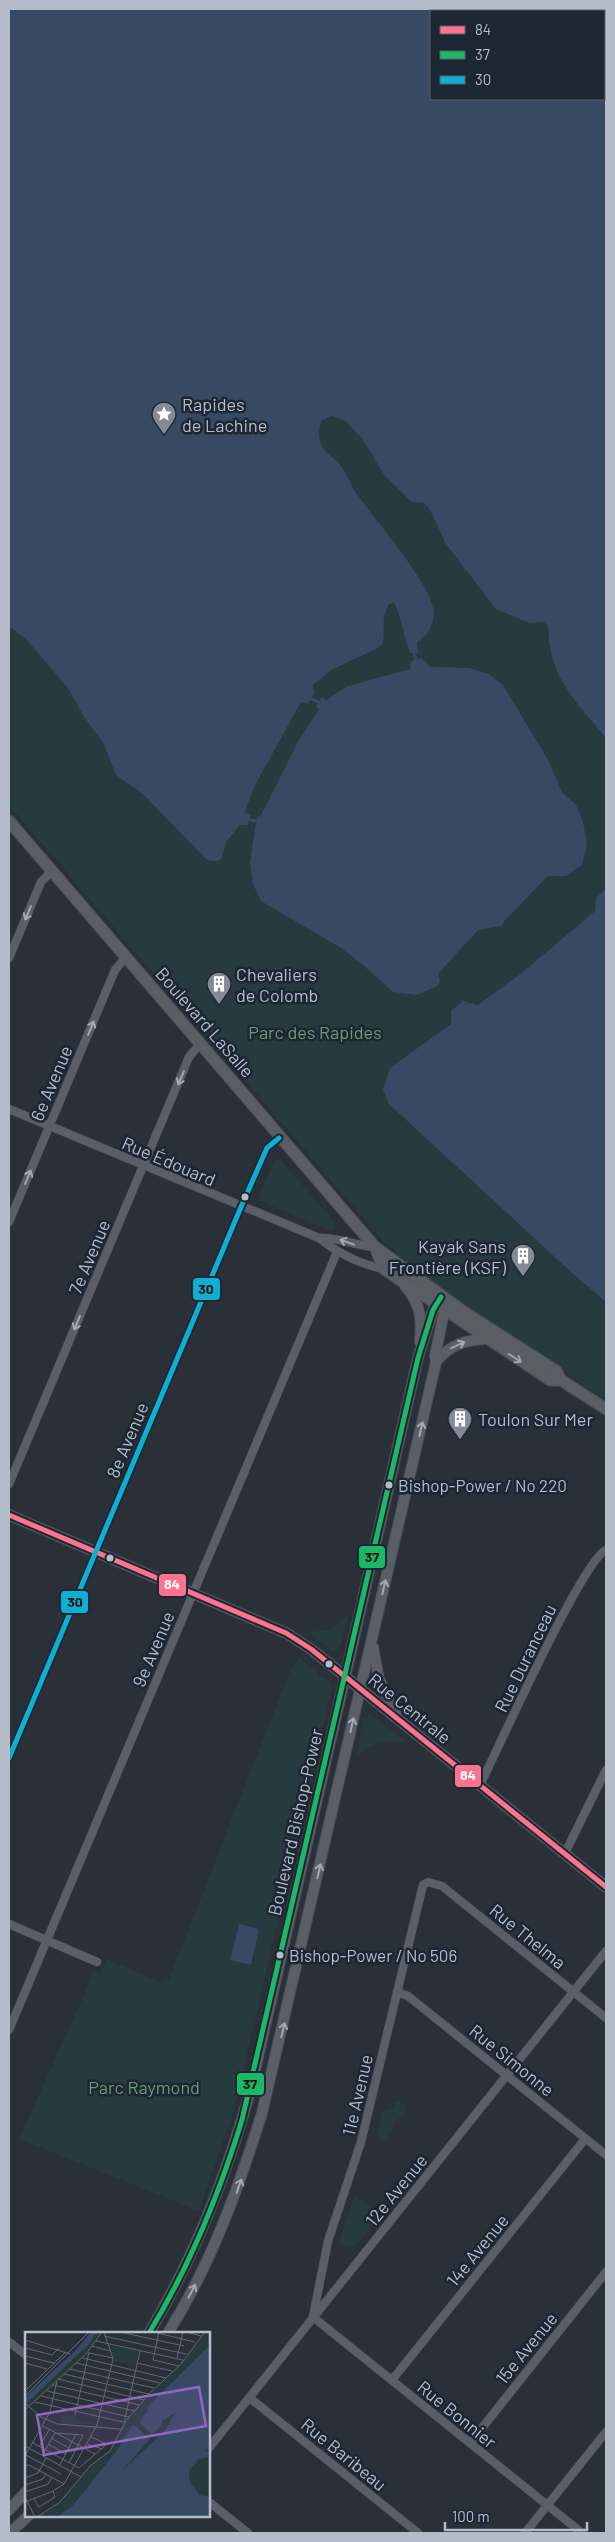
<svg xmlns="http://www.w3.org/2000/svg" width="615" height="2542" viewBox="0 0 615 2542" font-family="Barlow,sans-serif">
	<style>
		.green { fill: #273a3e; fill-rule: evenodd }
		.water { fill: #384963; fill-rule: evenodd }
		.lines { fill: none; stroke-linecap: round; stroke-linejoin: round }
		.stream { stroke: #384963; stroke-width: 3 }
		.minor-casing { stroke: #484c53; stroke-width: 9 }
		.tertiary-casing { stroke: #484c53; stroke-width: 12 }
		.secondary-casing { stroke: #484c53; stroke-width: 13 }
		.minor { stroke: #5a5e66; stroke-width: 8 }
		.tertiary { stroke: #5a5e66; stroke-width: 10 }
		.secondary { stroke: #595d64; stroke-width: 11 }
		.bus-1-casing { stroke: #1d2633; stroke-width: 9 }
		.bus-2-casing { stroke: #1d2633; stroke-width: 9 }
		.bus-3-casing { stroke: #1d2633; stroke-width: 9 }
		.bus-1 { stroke: #fc738d; stroke-width: 5 }
		.bus-2 { stroke: #1ab867; stroke-width: 5 }
		.bus-3 { stroke: #0dafd3; stroke-width: 5 }
		.oneway { stroke: #a2a9b5 }
		.oneway2 { stroke: #9da4b0 }
		.bus-dot { fill: #b4bcc9; stroke: #1d2633; stroke-width: 2 }
		.labels { text-anchor: middle; dominant-baseline: central; stroke-width: 5; stroke-linejoin: round; paint-order: stroke }
		.bus-label { font-size: 17px; fill: #b4bcc9; stroke: #1d2633; text-anchor: start }
		.poi-label { font-size: 18px; fill: #b4bcc9; stroke: #1d2633; text-anchor: start }
		.street-label { font-size: 18px; fill: #b4bcc9; stroke: #1d2633 }
		.park-label { font-size: 18px; fill: #6b9a76; stroke: #1d2633 }
		.inset-road { fill: none; stroke: #616872; stroke-width: 1 }
		.view { fill: #9266c3; fill-opacity: 0.15; stroke: #9266c3; stroke-width: 2.5 }
		.inset-edge { fill: none; stroke: #b4bcc9; stroke-width: 2.5 }
		.line-badge { stroke: #1d2633; stroke-width: 2 }
		.badge-label { font-size: 14px; text-anchor: middle; font-weight: bold; fill: #fff }
		.pale-badge-label { font-size: 14px; text-anchor: middle; font-weight: bold; fill: #111 }
	</style>
	<rect width="100%" height="100%" fill="#2a3038"/>
	<g class="green">
		<path d="M9,9H606V1400L427,1279L384,1242L9,805ZM431,11H604V99H431Z"/>
		<polygon points="275,1160 279,1160 283,1163 335,1223 334,1230 329,1230 260,1201 259,1195"/>
		<polygon points="348,1615 342,1642 338,1650 332,1650 308,1632 328,1630"/>
		<polygon points="299,1658 318,1672 317,1674 330,1681 332,1687 234,2110 199,2211 19,2139 94,1973 100,1973 107,1959 160,1982 169,1979 292,1666"/>
		<path d="M369,1715L376,1718L408,1743C390,1739 372,1741 359,1755L357,1752L364,1720Z"/>
		<polygon points="397,2101 405,2106 405,2113 395,2122 393,2131 385,2141 377,2135 383,2111 392,2108"/>
		<polygon points="355,2195 381,2215 356,2245 347,2248 339,2241"/>
	</g>
	<g class="water">
		<path d="M9,9H606V738C575,700 549,678 548,626L544,622L530,623L496,609L446,544L429,508L424,503L412,502L385,476L363,440L346,421L331,416L321,421C319,429 318,436 321,444C325,454 335,457 341,466C347,474 350,484 356,493C376,521 425,577 433,607C436,620 429,637 417,642L418,653H410C404,637 402,618 394,603L389,604L384,616L383,643L378,648L331,670L313,685L314,693L308,704L301,702L254,787L245,812L251,815L248,825H240L226,842L222,858L218,861L207,860L143,794L116,775L104,744L84,717L68,688L26,639L9,626ZM431,11H604V99H431Z"/>
		<polygon points="422,658 430,667 469,668 489,674 503,685 548,760 562,792 576,805 583,822 587,844 582,865 566,876 548,876 504,921 502,926 478,930 438,974 440,982 436,987 417,995 393,992 363,965 341,948 261,901 253,884 250,863 257,816 260,817 299,740 319,709 316,706 322,697 326,700 348,686 410,669 411,661"/>
		<polygon points="606,888 606,1302 571,1272 389,1104 383,1090 390,1068 451,1024 451,1011 463,1001 478,1005 523,972 595,911 596,898"/>
		<polygon points="239,1924 259,1929 251,1965 230,1960"/>
	</g>
	<g class="lines">
		<g class="stream">
			<polyline points="414,654 416,659"/>
			<polyline points="311,699 318,702"/>
			<polyline points="250,820 255,821"/>
		</g>
		<defs>
			<g id="minor">
				<polyline points="9,958 41,882 52,871"/>
				<path d="M9,1109L319,1238C339,1254 359,1264 384,1269"/>
				<polyline points="9,1222 115,970 126,957"/>
				<path d="M319,1238C339,1237 355,1246 375,1247"/>
				<polyline points="9,1484 189,1057 200,1044"/>
				<polyline points="9,1758 241,1207 267,1148 279,1138"/>
				<path d="M480,1785C498,1749 582,1561 606,1550"/>
				<polyline points="565,1853 606,1770"/>
				<polyline points="9,1924 97,1962"/>
				<polyline points="397,1992 408,1996 606,2155"/>
				<polyline points="9,2030 337,1252"/>
				<polyline points="9,2342 26,2355"/>
				<polyline points="392,2380 585,2139"/>
				<polyline points="250,2398 418,2533"/>
				<polyline points="470,2443 606,2272"/>
				<polyline points="209,2448 606,1951"/>
				<polyline points="209,2502 248,2533"/>
				<polyline points="525,2533 606,2432"/>
				<polyline points="582,2533 313,2317 328,2241 361,2142 423,1885 428,1882 442,1886 606,2018"/>
			</g>
			<g id="tertiary">
				<path d="M405,1286C421,1304 422,1319 420,1342"/>
				<path d="M436,1362C449,1345 465,1340 486,1339"/>
				<polyline points="9,1515 286,1633 311,1649 606,1887"/>
				<polyline points="373,1647 379,1679 396,1715"/>
				<path d="M149,2333C195,2256 227,2175 251,2088L418,1358L433,1310L439,1299"/>
				<path d="M168,2333C211,2264 238,2190 262,2113L436,1362L435,1356L443,1317L450,1305"/>
				<polyline points="9,2510 26,2492"/>
				<polyline points="10,2533 28,2516"/>
			</g>
			<g id="secondary">
				<polyline points="9,821 375,1247 464,1312 556,1371 561,1380 606,1409"/>
				<polyline points="375,1247 384,1269 550,1380 561,1380"/>
			</g>
		</defs>
		<use href="#minor" class="minor-casing"/>
		<use href="#tertiary" class="tertiary-casing"/>
		<use href="#secondary" class="secondary-casing"/>
		<use href="#minor" class="minor"/>
		<use href="#tertiary" class="tertiary"/>
		<use href="#secondary" class="secondary"/>
		<defs>
			<polyline id="bus-1" points="9,1515 286,1633 311,1649 606,1887"/>
			<path id="bus-2" d="M149,2333C190,2266 219,2195 242,2120L418,1358L433,1310L441,1297"/>
			<polyline id="bus-3" points="9,1758 241,1207 267,1148 279,1138"/>
		</defs>
		<use href="#bus-1" class="bus-1-casing"/>
		<use href="#bus-2" class="bus-2-casing"/>
		<use href="#bus-3" class="bus-3-casing"/>
		<use href="#bus-1" class="bus-1"/>
		<use href="#bus-2" class="bus-2"/>
		<use href="#bus-3" class="bus-3"/>
	</g>
	<defs><path id="oneway-shaft" d="M-6 0H5M1.5-3L5.5 0L1.5 3" fill="none" stroke-width="1.6" stroke-linecap="round" stroke-linejoin="round" transform="scale(1.25)"/></defs>
	<g class="oneway">
		<use href="#oneway-shaft" transform="translate(28 913) rotate(113)"/>
		<use href="#oneway-shaft" transform="translate(91 1028) rotate(-67)"/>
		<use href="#oneway-shaft" transform="translate(181 1078) rotate(113)"/>
		<use href="#oneway-shaft" transform="translate(28 1177) rotate(-67)"/>
		<use href="#oneway-shaft" transform="translate(347 1242) rotate(-160)"/>
		<use href="#oneway-shaft" transform="translate(77 1323) rotate(113)"/>
		<use href="#oneway-shaft" transform="translate(458 1345) rotate(-25)"/>
		<use href="#oneway-shaft" transform="translate(421 1429) rotate(-77)"/>
		<use href="#oneway-shaft" transform="translate(384 1587) rotate(-77)"/>
		<use href="#oneway-shaft" transform="translate(352 1725) rotate(-77)"/>
		<use href="#oneway-shaft" transform="translate(319 1871) rotate(-77)"/>
		<use href="#oneway-shaft" transform="translate(283 2030) rotate(-77)"/>
		<use href="#oneway-shaft" transform="translate(239 2186) rotate(-71)"/>
		<use href="#oneway-shaft" transform="translate(192 2291) rotate(-62)"/>
	</g>
	<use class="oneway2" href="#oneway-shaft" transform="translate(515 1358) rotate(32)"/>
	<defs>
		<symbol id="sight-pin" viewBox="-11 -11 22 30"><path d="M0 17L-7.5 6A9.5 9.5 0 1 1 7.5 6Z" fill="#848b96" stroke="#1d2633"/><path d="M0-6L1.8-2.2L6-1.7L2.9 1.2L3.7 5.4L0 3.3L-3.7 5.4L-2.9 1.2L-6-1.7L-1.8-2.2Z" fill="#fff"/></symbol>
		<symbol id="building-pin" viewBox="-11 -11 22 30"><path d="M0 17L-7.5 6A9.5 9.5 0 1 1 7.5 6Z" fill="#848b96" stroke="#1d2633"/><path d="M-4-6H4V6H1V3H-1V6H-4ZM-2.5-4.3h1.7v1.8h-1.7ZM.8-4.3h1.7v1.8H.8ZM-2.5-1h1.7V.8h-1.7ZM.8-1h1.7V.8H.8Z" fill="#fff"/></symbol>
	</defs>
	<g fill-rule="evenodd">
		<use href="#sight-pin" x="150" y="400" width="28" height="38"/>
		<use href="#building-pin" x="205" y="970" width="28" height="38"/>
		<use href="#building-pin" x="509" y="1242" width="28" height="38"/>
		<use href="#building-pin" x="446" y="1405" width="28" height="38"/>
	</g>
	<g class="bus-dot">
		<circle cx="245" cy="1197" r="4.5"/>
		<circle cx="389" cy="1485" r="4.5"/>
		<circle cx="110" cy="1558" r="4.5"/>
		<circle cx="329" cy="1664" r="4.5"/>
		<circle cx="280" cy="1955" r="4.5"/>
	</g>
	<g class="labels">
		<g class="bus-label">
			<text x="398" y="1485">Bishop-Power / No 220</text>
			<text x="289" y="1955">Bishop-Power / No 506</text>
		</g>
		<g class="poi-label">
			<text x="182" y="404">Rapides<tspan x="182" dy="21">de Lachine</tspan></text>
			<text x="236" y="974">Chevaliers<tspan x="236" dy="21">de Colomb</tspan></text>
			<text x="506" y="1246" text-anchor="end">Kayak Sans<tspan x="506" dy="21">Frontière (KSF)</tspan></text>
			<text x="478" y="1419">Toulon Sur Mer</text>
		</g>
		<g class="street-label">
			<text transform="translate(205 1022) rotate(49)">Boulevard LaSalle</text>
			<text transform="translate(51 1083) rotate(-67)">6e Avenue</text>
			<text transform="translate(169 1161) rotate(23)">Rue Édouard</text>
			<text transform="translate(89 1257) rotate(-67)">7e Avenue</text>
			<text transform="translate(127 1440) rotate(-67)">8e Avenue</text>
			<text transform="translate(153 1649) rotate(-67)">9e Avenue</text>
			<text transform="translate(525 1658) rotate(-64)">Rue Duranceau</text>
			<text transform="translate(410 1708) rotate(39)">Rue Centrale</text>
			<text transform="translate(295 1822) rotate(-77)">Boulevard Bishop-Power</text>
			<text transform="translate(528 1936) rotate(39)">Rue Thelma</text>
			<text transform="translate(512 2060) rotate(39)">Rue Simonne</text>
			<text transform="translate(357 2095) rotate(-77)">11e Avenue</text>
			<text transform="translate(396 2190) rotate(-51)">12e Avenue</text>
			<text transform="translate(477 2250) rotate(-51)">14e Avenue</text>
			<text transform="translate(526 2348) rotate(-51)">15e Avenue</text>
			<text transform="translate(457 2414) rotate(39)">Rue Bonnier</text>
			<text transform="translate(344 2454) rotate(39)">Rue Baribeau</text>
		</g>
		<g class="park-label">
			<text x="315" y="1032">Parc des Rapides</text>
			<text x="144" y="2087">Parc Raymond</text>
		</g>
	</g>
	<g transform="translate(25 2332)">
		<rect width="185" height="185" fill="#2a3038"/>
		<path d="M72,0H76L59,23L4,74H0L55,22ZM181,0H185V185H66L63,153L48,173L32,185H13L36,170L64,135L82,123L97,96L125,62L154,35ZM83,13L114,19L110,34L88,29ZM38,80L50,84V88L72,92H35Z" fill="#273a3e"/>
		<path d="M66,0H72L64,12L0,73V65L51,18ZM185,13V116L180,119H185V125L174,127L164,138L165,150L175,163L185,165V185H32L48,173L90,121L108,92L125,107L97,139L141,97L151,80L137,89L136,94L127,102L115,91L120,81L124,80L122,77L126,71Z" fill="#384963"/>
		<path class="inset-road" d="M95,0L159,14M128,0L170,10M134,0L128,28L154,34M161,0L176,4M79,4L161,22M0,8L45,22M71,9L158,28M67,14L85,19M0,16L27,23L34,16M64,21L88,26M0,24L29,31M58,26L141,46M152,26L158,0M0,31L22,37M51,31L135,51M112,31L147,39M45,37L129,56M39,42L124,62M33,47L119,68M28,53L115,73M0,59L41,20M22,59L110,79M0,64L64,0M16,64L104,85M10,70L98,90M0,71L16,85L32,92L96,97M0,78L61,22L77,0M50,83L64,20M99,91L115,19M18,94L70,122M26,106L44,116M8,111L54,136L82,112L66,105M23,112L41,122M62,112L77,117M0,114L56,145M14,115L24,98M1,123L36,142M0,124L25,80L32,49M17,124L30,101L58,103L44,131M35,133L51,102M0,134L4,133L39,152M0,146L13,141L21,126M0,153L18,147L21,142M0,160L23,152L27,145M0,165L10,185M9,167L14,175L30,165L28,159M0,170L26,160L39,152L72,93L88,27L79,0M12,185L35,170L65,134L85,119L101,89L124,62L155,33L180,0"/>
		<path class="view" d="M174,55L181,94L19,123L12,83Z"/>
		<rect width="185" height="185" class="inset-edge"/>
	</g>
	<g class="line-badge">
		<rect x="192" y="1277" width="29" height="24" rx="5" fill="#0dafd3"/>
		<rect x="358" y="1545" width="28" height="24" rx="5" fill="#1ab867"/>
		<rect x="158" y="1573" width="29" height="24" rx="5" fill="#fc738d"/>
		<rect x="60" y="1590" width="29" height="24" rx="5" fill="#0dafd3"/>
		<rect x="454" y="1764" width="28" height="24" rx="5" fill="#fc738d"/>
		<rect x="236" y="2072" width="29" height="24" rx="5" fill="#1ab867"/>
	</g>
	<g class="badge-label">
		<text x="172" y="1589">84</text>
		<text x="468" y="1780">84</text>
	</g>
	<g class="pale-badge-label">
		<text x="206" y="1294">30</text>
		<text x="372" y="1562">37</text>
		<text x="75" y="1607">30</text>
		<text x="250" y="2089">37</text>
	</g>
	<rect width="615" height="2542" fill="none" stroke="#b4bcc9" stroke-width="20"/>
	<rect x="430" y="10" width="175" height="90" fill="#1d2633" stroke="#59626f"/>
	<rect x="440" y="26" width="25" height="8" fill="#fc738d" stroke="#59626f"/>
	<text x="475" y="35" font-size="15" fill="#b4bcc9">84</text>
	<rect x="440" y="51" width="25" height="8" fill="#1ab867" stroke="#59626f"/>
	<text x="475" y="60" font-size="15" fill="#b4bcc9">37</text>
	<rect x="440" y="76" width="25" height="8" fill="#0dafd3" stroke="#59626f"/>
	<text x="475" y="85" font-size="15" fill="#b4bcc9">30</text>
	<path d="M445 2522v8h142v-8" fill="none" stroke="#b4bcc9" stroke-width="2.5"/>
	<text x="452" y="2522" font-size="15" fill="#b4bcc9" stroke="#1d2633" stroke-width="4" paint-order="stroke">100 m</text>
</svg>
